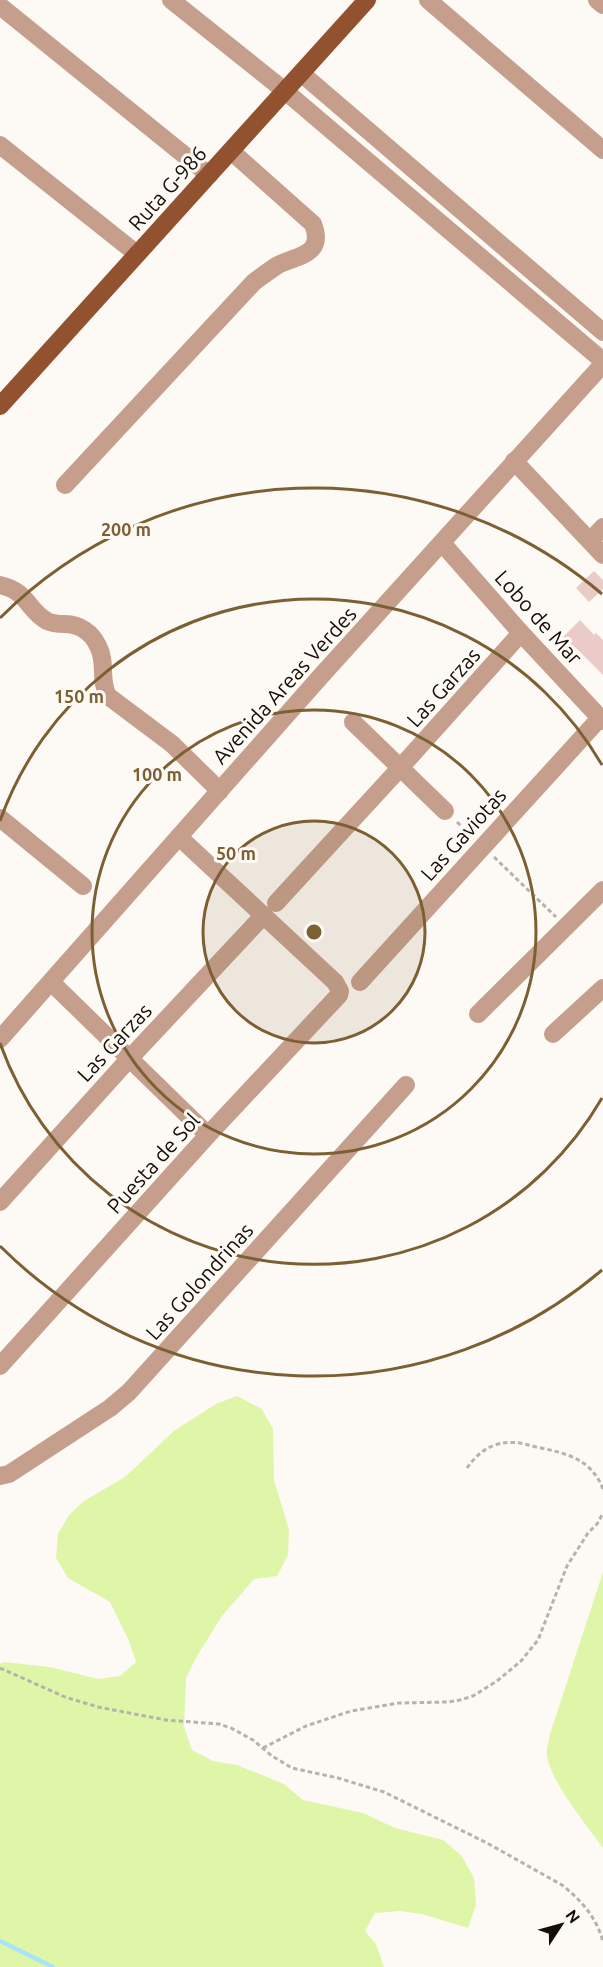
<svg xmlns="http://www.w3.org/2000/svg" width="603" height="1967" viewBox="0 0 603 1967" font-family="Ubuntu,sans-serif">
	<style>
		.green { fill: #dff6a9 }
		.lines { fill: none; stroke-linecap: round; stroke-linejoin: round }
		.stream { stroke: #a8e5fc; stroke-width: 4.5 }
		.building { fill: #eacbc7 }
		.path { stroke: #b6b2ad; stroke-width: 3; stroke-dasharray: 4.5 3; stroke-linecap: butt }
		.minor { stroke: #c59f8c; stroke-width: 18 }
		.major { stroke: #92522f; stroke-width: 18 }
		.ring { fill: none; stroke: #7c6033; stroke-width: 3 }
		.labels { text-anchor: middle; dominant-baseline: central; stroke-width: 6; stroke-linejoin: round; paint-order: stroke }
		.street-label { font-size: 21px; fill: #140e07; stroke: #fdf9f5 }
		.centre { fill: #7c6033; stroke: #fdf9f5; stroke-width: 3 }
		.ring-label { font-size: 18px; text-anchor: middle; font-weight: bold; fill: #7c6033; stroke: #fdf9f5; stroke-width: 6; stroke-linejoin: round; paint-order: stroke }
	</style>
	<rect width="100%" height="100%" fill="#fdf9f5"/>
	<g class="green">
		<polygon points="237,1396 262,1409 273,1429 274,1480 289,1530 288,1555 277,1576 254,1579 222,1616 197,1656 186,1678 184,1727 192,1750 213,1761 237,1765 284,1784 303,1800 363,1813 395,1828 443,1840 461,1855 474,1878 476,1905 468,1928 422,1914 400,1911 375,1913 365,1931 376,1944 384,1967 0,1967 0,1664 4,1662 50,1667 98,1679 120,1676 136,1662 129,1641 110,1602 68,1578 56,1558 58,1534 69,1515 84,1501 125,1477 175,1430 216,1404"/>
		<path d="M603,1572V1848C586,1824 553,1785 547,1757C546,1750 549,1740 550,1734Z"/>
	</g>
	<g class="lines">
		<polyline class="stream" points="0,1941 53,1967"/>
	</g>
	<g class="building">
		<polygon points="594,571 603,580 603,589 589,602 576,588"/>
		<polygon points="580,620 594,635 596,633 603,640 603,675 575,647 574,648 563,637"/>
	</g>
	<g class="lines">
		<g class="path">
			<polyline points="457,822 472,836"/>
			<polyline points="494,857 556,917"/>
			<path d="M467,1468C474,1458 483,1449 495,1445C510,1440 522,1443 536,1447C565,1453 591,1458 603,1489"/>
			<path d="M0,1668L65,1697L98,1707L166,1720L219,1724L231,1728L253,1740L272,1756L292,1768L338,1778L384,1792L487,1843L562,1885C581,1900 597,1918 603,1942"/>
			<polyline points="263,1748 306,1726 351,1711 399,1703 448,1702 460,1700 473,1696 497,1681 521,1661 538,1640 567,1566 588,1533 597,1524 603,1513"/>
		</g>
		<g class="minor">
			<polyline points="171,0 285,91 603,361"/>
			<polyline points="428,0 603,150"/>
			<polyline points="597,0 603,5"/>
			<polyline points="0,6 209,175"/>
			<polyline points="301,73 603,332"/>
			<polyline points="0,145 137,254"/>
			<polyline points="514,461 603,555"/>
			<path d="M65,485L254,282C262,276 270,270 278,265C298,255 325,255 313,224L231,151"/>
			<polyline points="590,541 603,527"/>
			<polyline points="442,543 521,633 603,721"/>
			<path d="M0,585C28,591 27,610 47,621C53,624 59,624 65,624C80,624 92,633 98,646C107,662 99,680 108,696L172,744L220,791"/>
			<polyline points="353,722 445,811"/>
			<polyline points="0,818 83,886"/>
			<polyline points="276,903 400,768 521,633"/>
			<polyline points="51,982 208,1135"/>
			<polyline points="360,982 600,718"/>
			<polyline points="478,1014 603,890"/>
			<polyline points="553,1034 603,988"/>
			<polyline points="0,1039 321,676 603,364"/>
			<polyline points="0,1202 129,1059 264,915"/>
			<polyline points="0,1366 208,1135 339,995 340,991 335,982 179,837"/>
			<polyline points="0,1476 9,1474 110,1408 129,1392 406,1085"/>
		</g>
		<polyline class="major" points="0,406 367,0"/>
	</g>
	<circle cx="314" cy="932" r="111" fill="#7c6033" fill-opacity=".12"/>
	<g class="ring">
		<circle cx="314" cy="932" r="111"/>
		<circle cx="314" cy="932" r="222"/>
		<path d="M602 1098A333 333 0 0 1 0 1043M0 821A333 333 0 0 1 602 765"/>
		<path d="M602 1270A444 444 0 0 1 0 1246M0 618A444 444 0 0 1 602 594"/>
	</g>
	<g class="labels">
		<g class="street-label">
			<text transform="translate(167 188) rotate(-48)">Ruta G-986</text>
			<text transform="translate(539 617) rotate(48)">Lobo de Mar</text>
			<text transform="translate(284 685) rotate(-48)">Avenida Areas Verdes</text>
			<text transform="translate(443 687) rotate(-48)">Las Garzas</text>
			<text transform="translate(463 834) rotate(-48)">Las Gaviotas</text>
			<text transform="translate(114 1042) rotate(-47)">Las Garzas</text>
			<text transform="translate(153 1163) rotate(-48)">Puesta de Sol</text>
			<text transform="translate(199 1281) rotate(-48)">Las Golondrinas</text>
		</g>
	</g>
	<circle cx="314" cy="932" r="9" class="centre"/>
	<g class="ring-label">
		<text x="126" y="536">200 m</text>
		<text x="79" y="703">150 m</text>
		<text x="157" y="781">100 m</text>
		<text x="236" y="860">50 m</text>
	</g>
	<g transform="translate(561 1925) rotate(54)" stroke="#fdf9f5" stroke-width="4.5" paint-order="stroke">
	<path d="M0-4.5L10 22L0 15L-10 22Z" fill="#140e07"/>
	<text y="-9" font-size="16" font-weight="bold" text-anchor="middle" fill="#140e07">N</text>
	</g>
</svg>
